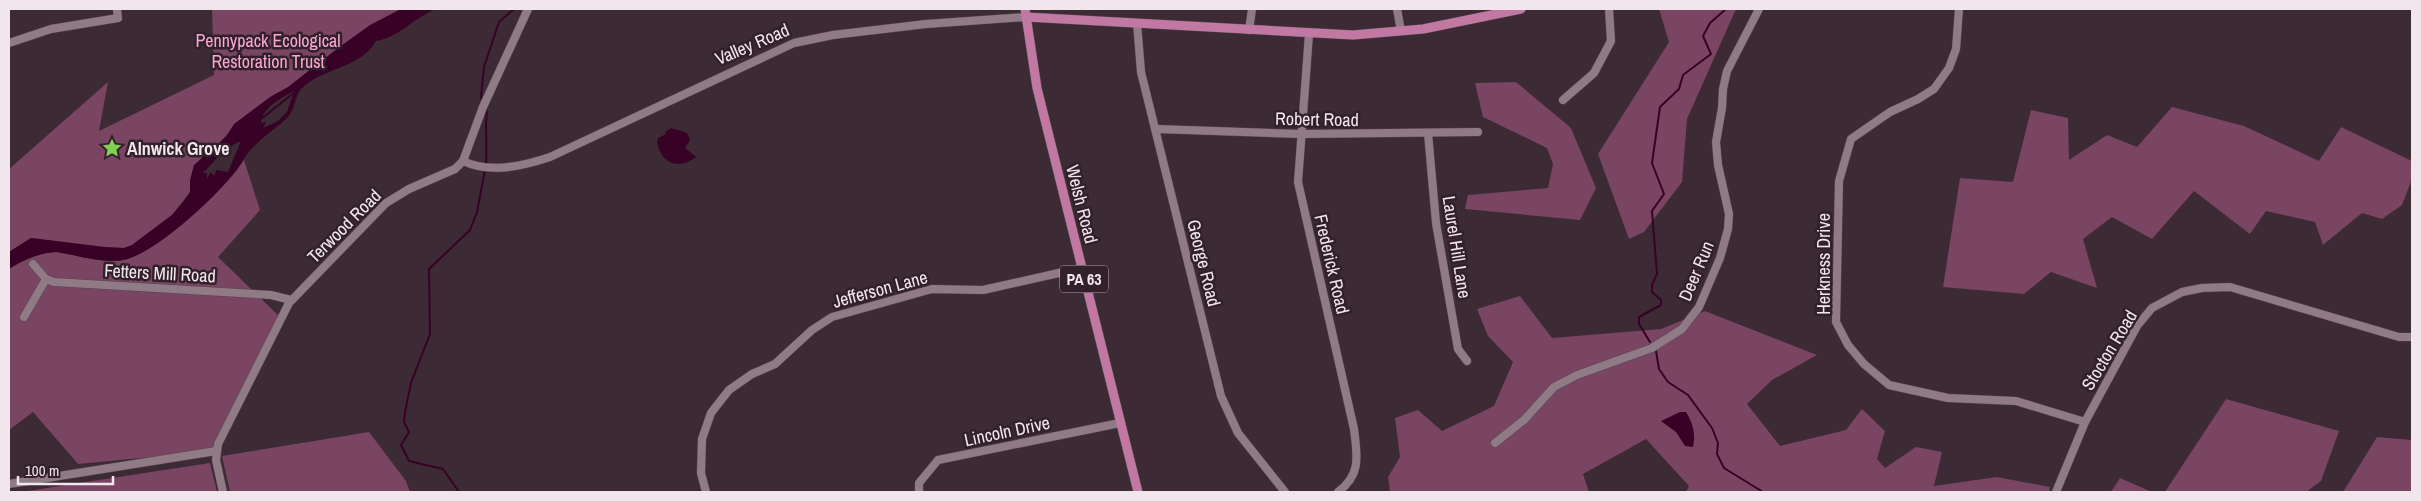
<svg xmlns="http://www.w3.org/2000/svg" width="2421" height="501" viewBox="0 0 2421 501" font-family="'Archivo Narrow',sans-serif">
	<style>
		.green { fill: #7a4463 }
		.water { fill: #370226; fill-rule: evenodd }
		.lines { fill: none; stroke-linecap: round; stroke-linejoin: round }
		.stream { stroke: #370226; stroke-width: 2 }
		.minor-casing { stroke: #54464e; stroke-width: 9 }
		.major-casing { stroke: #54464e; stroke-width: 10 }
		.minor { stroke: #8f7a85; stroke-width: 8 }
		.major { stroke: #c178a3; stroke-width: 9 }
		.labels { text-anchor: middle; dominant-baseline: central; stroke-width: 5; stroke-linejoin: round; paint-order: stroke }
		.shield { fill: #32212a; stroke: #b8abb2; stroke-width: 1 }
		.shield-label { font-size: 16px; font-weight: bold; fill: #f2e6ed }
		.park-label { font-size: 18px; fill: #fba6d6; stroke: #32212a }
		.street-label { font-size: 18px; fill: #f2e6ed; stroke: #32212a }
		.poi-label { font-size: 18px; font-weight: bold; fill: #f2e6ed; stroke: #32212a; text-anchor: start }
	</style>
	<rect width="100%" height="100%" fill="#3c2a34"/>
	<g class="green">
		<polygon points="212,9 401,9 377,22 230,131 215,148 204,156 190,180 190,192 172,215 132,245 124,248 104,247 31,238 9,252 9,169 108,82 99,131 214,75"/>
		<polygon points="1659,9 1736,9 1687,119 1682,182 1644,232 1629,239 1598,154 1669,42"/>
		<polygon points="1516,82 1571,128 1596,188 1580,220 1465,209 1468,195 1548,188 1553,164 1547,148 1483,117 1475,83"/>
		<polygon points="2172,107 2244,126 2319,161 2341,127 2412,161 2412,179 2402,205 2382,219 2362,213 2323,245 2315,222 2266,211 2250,234 2194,191 2152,239 2112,217 2083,239 2097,288 2051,272 2024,294 1943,287 1960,178 2013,182 2031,110 2068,118 2069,160 2107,135 2137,147"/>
		<path d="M244,160L260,210L218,257L281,318L216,451L78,464L33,412L9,430V269C23,260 39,253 56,252C75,255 110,265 128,259C162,248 225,189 244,160Z"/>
		<polygon points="1520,296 1552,338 1661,329 1705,311 1817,355 1772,380 1747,404 1780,446 1846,430 1862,409 1885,431 1877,459 1885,468 1916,447 1942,452 1934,486 1997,477 2050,487 2049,492 1686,492 1689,486 1646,439 1583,474 1589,492 1390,492 1388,477 1400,457 1395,418 1418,410 1442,431 1494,406 1513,362 1488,336 1477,309"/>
		<polygon points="2226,399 2339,431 2321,481 2306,492 2165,492"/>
		<polygon points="369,432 406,481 410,492 230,492 222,456"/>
		<polygon points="2377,437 2412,440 2412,492 2343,492"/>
		<polygon points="210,463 217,492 21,492"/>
		<polygon points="2120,478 2152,492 2111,492"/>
	</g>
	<g class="water">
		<path d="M401,9H436C415,17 398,38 376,41C360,69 323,67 301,89C295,95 296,108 287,118C274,130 259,139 248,153C243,159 240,167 235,172C216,197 157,251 127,259C106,265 77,255 56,252C39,253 23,260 9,269V252L31,238L104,247L124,248L132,245L172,215L184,201L190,192V180L194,165L226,137L234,124L270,97L288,87L338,48L370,25ZM294,91L287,112L278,121L263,128L266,122L261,123C263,107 281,98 294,91ZM241,141L228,172L216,170L215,175H213L211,172L207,179V173H203C214,162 225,147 241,141Z"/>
		<path d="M671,128L687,133L690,140L685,148L696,157C678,171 661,163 657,142L658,138L666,134L665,132Z"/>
		<path d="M1680,412H1686C1693,423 1696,435 1693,447L1685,446L1676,432L1661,421Z"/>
	</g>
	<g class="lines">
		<g class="stream">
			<polyline points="483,102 481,97 484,67 499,22 514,9"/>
			<polyline points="261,119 295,92"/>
			<path d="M486,165C487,151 486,138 486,124C486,118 488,115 486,108"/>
			<polyline points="1650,342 1639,324 1639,317 1661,305 1661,300 1652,292 1652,285 1657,274 1652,211 1664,194 1652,163 1660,107 1679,89 1683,75 1711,54 1703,36 1710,23 1726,9"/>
			<polyline points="1656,351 1659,369 1668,382 1688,395 1712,428 1718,443 1717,454 1724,468 1763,492"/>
			<polyline points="459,492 443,469 409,461 401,445 409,432 404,422 405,412 411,383 430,334 429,269 470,230 477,212 485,170"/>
		</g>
		<defs>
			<g id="minor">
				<polyline points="1397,9 1401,31"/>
				<polyline points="1959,9 1956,49 1949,68 1934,89 1918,99 1890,112 1851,139 1839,181 1836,322 1848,345 1864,364 1889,385 1948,398 2016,401 2085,422"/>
				<polyline points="1137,23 1141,72 1221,396 1238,433 1285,492"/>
				<polyline points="1249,30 1252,9"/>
				<path d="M1309,34L1298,182L1354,429C1357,455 1362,474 1338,492"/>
				<polyline points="9,43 51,29 118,18 117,9"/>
				<polyline points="1563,100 1594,73 1611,41 1609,9"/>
				<polyline points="1157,129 1301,134 1478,132"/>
				<polyline points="1428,133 1436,223 1458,349 1467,361"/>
				<path d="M463,161C490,174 523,166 550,157L794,43L833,35L926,24L1026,17"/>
				<polyline points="33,264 46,279 54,282 271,295 291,300"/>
				<polyline points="24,317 46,279"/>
				<polyline points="1495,443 1524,420 1554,387 1577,375 1652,348 1682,329 1699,307 1720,258 1728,229 1729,214 1718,165 1716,142 1722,108 1723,89 1727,71 1759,9"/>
				<polyline points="9,484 216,451"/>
				<polyline points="223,492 216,460 218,444 289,303 386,203 409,189 455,169 463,161 483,107 528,9"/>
				<polyline points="706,492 701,473 702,439 711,413 729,390 752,374 775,364 812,330 832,317 932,289 983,290 1081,268"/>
				<polyline points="919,492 919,483 938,460 1120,423"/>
				<polyline points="2056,492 2085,422 2137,326 2152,308 2182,292 2202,288 2230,287 2399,337 2412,337"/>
			</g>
			<g id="major">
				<polyline points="1025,9 1037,88 1138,492"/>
				<polyline points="1026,17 1353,35 1423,29 1521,9"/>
			</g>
		</defs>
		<use href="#minor" class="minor-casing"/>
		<use href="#major" class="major-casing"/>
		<use href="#minor" class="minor"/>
		<use href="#major" class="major"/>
	</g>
	<defs>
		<symbol id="sight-bare" viewBox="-9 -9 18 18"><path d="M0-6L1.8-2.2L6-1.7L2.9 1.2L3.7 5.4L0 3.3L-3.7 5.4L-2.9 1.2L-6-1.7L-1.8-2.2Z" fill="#81d050" stroke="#32212a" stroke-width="2.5" paint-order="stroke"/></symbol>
	</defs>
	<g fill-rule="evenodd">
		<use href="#sight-bare" x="98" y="134" width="28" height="28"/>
	</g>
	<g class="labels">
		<rect class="shield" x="1060" y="265.5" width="48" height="27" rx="4"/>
		<g class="shield-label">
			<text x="1084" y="279">PA 63</text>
		</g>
		<g class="park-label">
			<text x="268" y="40">Pennypack Ecological<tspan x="268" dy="21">Restoration Trust</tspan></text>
		</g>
		<g class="street-label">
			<text transform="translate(752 44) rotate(-23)">Valley Road</text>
			<text transform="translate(1317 119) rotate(1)">Robert Road</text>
			<text transform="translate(1082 204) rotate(76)">Welsh Road</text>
			<text transform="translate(344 226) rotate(-45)">Terwood Road</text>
			<text transform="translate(1457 247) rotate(81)">Laurel Hill Lane</text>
			<text transform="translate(1204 263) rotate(76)">George Road</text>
			<text transform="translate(1332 264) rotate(77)">Frederick Road</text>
			<text transform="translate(1823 264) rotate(-90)">Herkness Drive</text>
			<text transform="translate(1696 271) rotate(-67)">Deer Run</text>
			<text transform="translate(160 273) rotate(3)">Fetters Mill Road</text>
			<text transform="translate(880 289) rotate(-15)">Jefferson Lane</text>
			<text transform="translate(2109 350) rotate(-59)">Stocton Road</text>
			<text transform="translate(1007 431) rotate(-12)">Lincoln Drive</text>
		</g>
		<g class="poi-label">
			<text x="127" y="148">Alnwick Grove</text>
		</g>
	</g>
	<rect width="2421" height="501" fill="none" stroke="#f2e6ed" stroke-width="20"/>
	<path d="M18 476v8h95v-8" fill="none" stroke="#f2e6ed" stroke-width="2.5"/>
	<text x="25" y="476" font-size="15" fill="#f2e6ed" stroke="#32212a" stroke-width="4" paint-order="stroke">100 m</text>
</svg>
